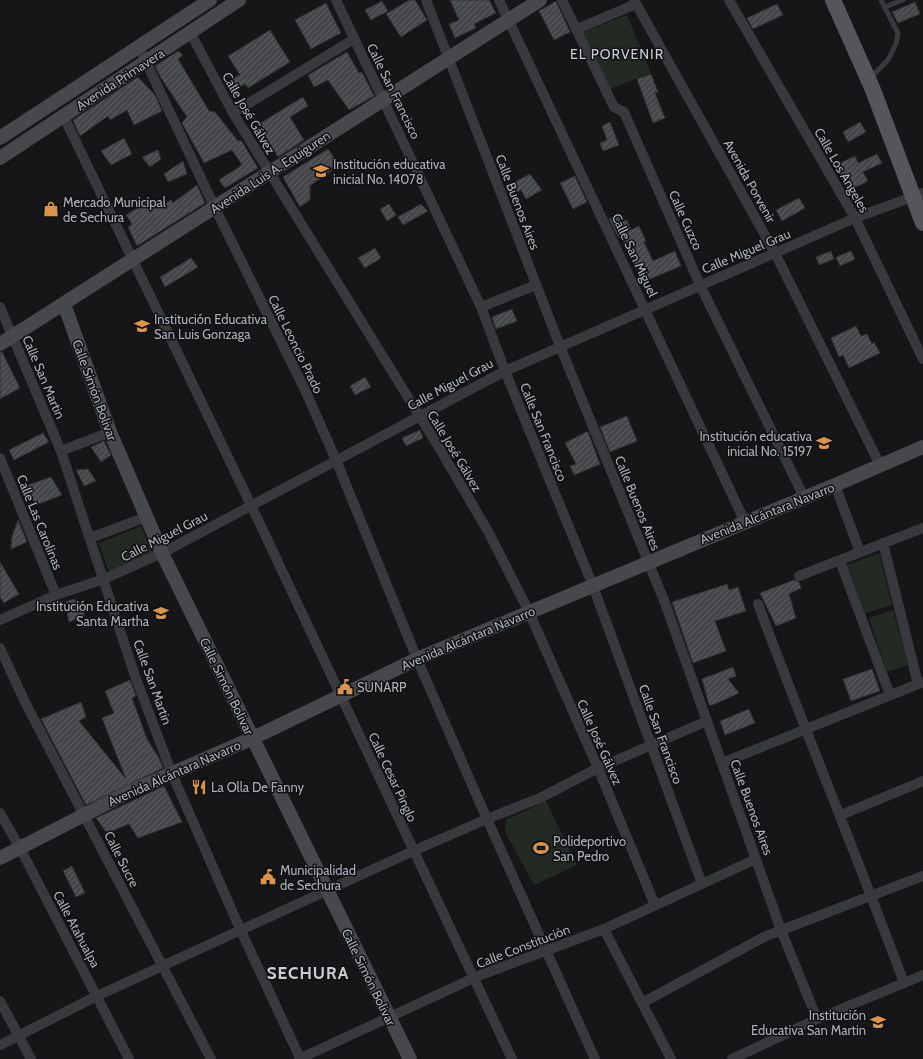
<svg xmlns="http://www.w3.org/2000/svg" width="923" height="1059" viewBox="0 0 923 1059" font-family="Cabin,sans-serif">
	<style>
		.park { fill: #232a23 }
		.building { fill: url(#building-hatch); stroke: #303133 }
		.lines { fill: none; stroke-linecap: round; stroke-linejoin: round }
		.lane { stroke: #38393c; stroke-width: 5 }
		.street { stroke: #38393c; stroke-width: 10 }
		.secondary { stroke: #46484c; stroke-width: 14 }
		.primary { stroke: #54565b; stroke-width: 16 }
		.labels { text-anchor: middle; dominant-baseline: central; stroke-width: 3; stroke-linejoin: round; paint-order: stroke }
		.street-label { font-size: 13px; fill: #aaafb6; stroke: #111113 }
		.poi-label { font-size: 13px; fill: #aaafb6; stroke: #111113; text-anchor: start }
		.neighbourhood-label { font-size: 14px; letter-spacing: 1px; fill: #caced3; stroke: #111113 }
		.district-label { font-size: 17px; font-weight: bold; letter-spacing: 1px; fill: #caced3; stroke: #111113 }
	</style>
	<defs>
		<pattern id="building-hatch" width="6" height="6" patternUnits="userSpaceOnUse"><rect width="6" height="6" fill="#45474a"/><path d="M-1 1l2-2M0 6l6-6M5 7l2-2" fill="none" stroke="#5d5f62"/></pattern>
	</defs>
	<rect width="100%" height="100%" fill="#161618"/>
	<g class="park">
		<polygon points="627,15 651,73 610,89 583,32"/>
		<polygon points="141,526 153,553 109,573 99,543"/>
		<polygon points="879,553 892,605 865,613 847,565"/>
		<polygon points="893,610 908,665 887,672 869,618"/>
		<polygon points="546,801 577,865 534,885 505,832 506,820"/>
	</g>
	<g class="building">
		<polygon points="409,0 415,0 427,20 401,37 386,14"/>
		<polygon points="450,0 489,0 496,13 474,24 476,28 455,38 449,24 459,20"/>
		<polygon points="382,1 388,11 371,20 365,10"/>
		<polygon points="556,1 570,32 554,40 539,11"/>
		<polygon points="915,2 920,14 898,23 892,12"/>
		<polygon points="326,3 341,33 311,49 295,20"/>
		<polygon points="777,4 783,15 753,29 747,18"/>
		<polygon points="270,30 290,62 248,88 245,84 232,92 226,82 240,75 228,56"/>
		<polygon points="178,51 183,55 178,59 209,111 215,112 238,141 241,140 258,168 225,188 219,180 242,165 232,150 204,163 182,123 187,117 161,78 155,66"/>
		<polygon points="347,52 359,73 362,72 374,96 349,110 328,80 314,87 308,75"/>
		<polygon points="651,74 658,92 655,93 665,118 653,123 637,79"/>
		<polygon points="138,77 155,95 162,111 134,125 127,110 110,120 108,116 80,136 73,120"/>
		<polygon points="303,97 308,106 290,117 304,140 278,157 264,134 260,136 254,127"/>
		<polygon points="610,122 619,145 603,151 600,143 607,140 602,126"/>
		<polygon points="860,122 866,132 848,142 843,132"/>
		<polygon points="124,138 132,154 111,165 101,151"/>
		<polygon points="328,149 339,165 310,186 310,200 300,207 283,177"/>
		<polygon points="158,150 161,159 150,167 142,157"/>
		<polygon points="877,154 882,163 863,172 868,181 848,191 836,165 855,156 858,163"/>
		<polygon points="183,161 187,174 168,182 164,174"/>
		<polygon points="530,174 542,190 526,199 521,190 512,195 507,186"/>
		<polygon points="575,176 587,202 573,209 560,183"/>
		<polygon points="197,185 205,203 137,246 128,227 132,224 126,215 150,200 156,209 171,200 173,203"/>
		<polygon points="799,198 805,208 782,221 776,210"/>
		<polygon points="389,204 396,215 387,221 380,209"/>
		<polygon points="421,204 428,211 403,225 398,217"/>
		<polygon points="619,214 622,222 627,220 631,230 639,226 646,241 644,242 653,261 675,251 681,266 643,282 624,243 617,235 609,219"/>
		<polygon points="375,248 381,258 365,268 358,258"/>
		<polygon points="831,251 834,259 819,265 816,257"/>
		<polygon points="851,251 855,259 840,266 836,257"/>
		<polygon points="191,258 198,267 165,287 160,277"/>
		<polygon points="512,309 517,321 496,329 492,317"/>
		<polygon points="856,326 861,336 867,334 872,344 874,342 880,353 849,368 843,355 839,357 831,338"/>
		<polygon points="0,352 2,352 20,388 0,399"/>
		<polygon points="365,377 371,387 355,395 350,386"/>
		<polygon points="627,416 637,441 610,452 600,427"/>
		<polygon points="420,430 423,438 406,446 402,438"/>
		<polygon points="586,432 588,432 600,464 574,475 570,466 576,464 565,443"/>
		<polygon points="43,433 49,442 14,460 9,450"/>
		<polygon points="104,441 111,455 101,462 91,447"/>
		<polygon points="88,469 96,481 84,486 76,470"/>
		<polygon points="51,477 62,495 36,505 25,486"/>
		<polygon points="18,520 27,542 11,549 12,536"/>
		<polygon points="0,562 19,594 4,603 0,597"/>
		<polygon points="794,580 799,582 801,588 789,594 796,618 776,626 760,593"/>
		<polygon points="727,584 729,590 738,587 746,611 715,621 726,651 693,663 672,602"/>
		<polygon points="74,599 80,603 85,616 69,622 65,602"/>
		<polygon points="733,667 736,676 728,679 739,693 713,705 709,705 702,679"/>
		<polygon points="872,669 880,691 851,701 843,679"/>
		<polygon points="130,680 136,696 132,698 147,739 159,758 163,768 86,805 41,719 81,702 86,717 79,721 126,779 102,718 114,713 105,691"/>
		<polygon points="749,709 755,723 725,735 720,721"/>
		<polygon points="164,786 182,822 138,838 129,824 107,833 96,818"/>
		<polygon points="72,866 85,893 76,897 63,871"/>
	</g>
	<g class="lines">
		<g class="lane">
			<polyline points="885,7 903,0"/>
			<polyline points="870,78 888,60 896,44 898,33 881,0"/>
		</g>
		<g class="street">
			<polyline points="336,0 481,307 505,371 593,586 702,884"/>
			<polyline points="426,0 560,346 665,603 781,930 817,1019"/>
			<polyline points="499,0 745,522"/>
			<polyline points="562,0 614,107 624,112 700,285 804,497"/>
			<polyline points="634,0 775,253 880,465"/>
			<polyline points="729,0 855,218 923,359"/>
			<polyline points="577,29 636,4"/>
			<polyline points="190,32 233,113 438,446 489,533 529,612 598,768 655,905"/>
			<polyline points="139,47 215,208 305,390 336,460 417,659 487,819 595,1059"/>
			<polyline points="233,113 354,39"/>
			<polyline points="63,115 251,505 512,1059"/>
			<polyline points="0,307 61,451 135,676 172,774 241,931 300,1058"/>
			<polyline points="481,307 536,285"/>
			<polyline points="61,451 110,432"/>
			<polyline points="0,458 56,595"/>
			<polyline points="835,485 860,552"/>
			<polyline points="90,538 146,517"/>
			<polyline points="883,543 918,684"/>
			<polyline points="840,561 890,695"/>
			<polyline points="799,576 923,528"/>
			<path d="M758,604C805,731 857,856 904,983"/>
			<polyline points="0,620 56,595 104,579 162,553 505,371 855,218 923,193"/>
			<polyline points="0,648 25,702 211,1059"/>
			<polyline points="722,763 923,682"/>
			<polyline points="0,813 20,848 129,1059"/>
			<polyline points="841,815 923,781"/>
			<polyline points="604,929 671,1059"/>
			<polyline points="0,1001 31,1059"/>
			<polyline points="642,1003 766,936 923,876"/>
			<polyline points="0,1045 97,996 413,851 487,819 540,798 598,768 707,721"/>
			<polyline points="299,1059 478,976 604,929 756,859"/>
			<polyline points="732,1059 817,1019 923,975"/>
		</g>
		<g class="secondary">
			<polyline points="0,138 210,0"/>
			<polyline points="0,158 239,0"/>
			<polyline points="64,304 110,432 162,553 410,1059"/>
			<polyline points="0,344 540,0"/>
			<polyline points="0,858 127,793 253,738 417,659 835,485 923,447"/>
		</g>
		<polyline class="primary" points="833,0 873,90 923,223"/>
	</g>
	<defs>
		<symbol id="school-bare" viewBox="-9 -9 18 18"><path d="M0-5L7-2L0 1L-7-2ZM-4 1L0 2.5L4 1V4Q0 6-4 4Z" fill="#db954b" stroke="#111113" stroke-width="2.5" paint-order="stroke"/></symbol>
		<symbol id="shop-bare" viewBox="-9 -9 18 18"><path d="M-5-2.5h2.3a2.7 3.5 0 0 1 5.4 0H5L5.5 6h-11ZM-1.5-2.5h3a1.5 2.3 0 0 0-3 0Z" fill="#db954b" stroke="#111113" stroke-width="2.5" paint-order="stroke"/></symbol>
		<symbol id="civic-bare" viewBox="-9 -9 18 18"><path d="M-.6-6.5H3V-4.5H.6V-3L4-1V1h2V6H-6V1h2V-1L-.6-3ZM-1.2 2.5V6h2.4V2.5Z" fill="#db954b" stroke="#111113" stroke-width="2.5" paint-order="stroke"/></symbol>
		<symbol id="restaurant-bare" viewBox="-9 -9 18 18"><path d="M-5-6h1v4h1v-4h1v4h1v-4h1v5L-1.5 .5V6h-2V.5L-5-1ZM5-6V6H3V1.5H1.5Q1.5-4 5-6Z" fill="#db954b" stroke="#111113" stroke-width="2.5" paint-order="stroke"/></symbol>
		<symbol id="stadium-bare" viewBox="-9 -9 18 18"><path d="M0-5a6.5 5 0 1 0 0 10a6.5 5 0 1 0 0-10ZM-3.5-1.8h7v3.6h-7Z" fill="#db954b" stroke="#111113" stroke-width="2.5" paint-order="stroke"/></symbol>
	</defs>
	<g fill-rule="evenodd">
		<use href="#school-bare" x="310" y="160" width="22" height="22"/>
		<use href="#shop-bare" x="40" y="198" width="22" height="22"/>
		<use href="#school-bare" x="131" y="315" width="22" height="22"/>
		<use href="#school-bare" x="813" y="432" width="22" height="22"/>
		<use href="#school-bare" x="150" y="602" width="22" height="22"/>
		<use href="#civic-bare" x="334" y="676" width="22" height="22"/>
		<use href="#restaurant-bare" x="188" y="776" width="22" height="22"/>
		<use href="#stadium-bare" x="530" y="837" width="22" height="22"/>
		<use href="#civic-bare" x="257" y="866" width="22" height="22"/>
		<use href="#school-bare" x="867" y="1011" width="22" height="22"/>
	</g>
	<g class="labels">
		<g class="street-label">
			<text transform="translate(120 79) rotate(-33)">Avenida Primavera</text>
			<text transform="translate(394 91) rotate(64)">Calle San Francisco</text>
			<text transform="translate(249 113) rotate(60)">Calle José Gálvez</text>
			<text transform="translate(842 170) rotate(60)">Calle Los Angeles</text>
			<text transform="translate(270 172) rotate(-33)">Avenida Luis A. Equiguren</text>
			<text transform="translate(750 181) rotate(61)">Avenida Porvenir</text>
			<text transform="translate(518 202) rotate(69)">Calle Buenos Aires</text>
			<text transform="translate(686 220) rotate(66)">Calle Cuzco</text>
			<text transform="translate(746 251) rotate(-23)">Calle Miguel Grau</text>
			<text transform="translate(635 255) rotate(65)">Calle San Miguel</text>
			<text transform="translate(296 344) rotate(64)">Calle Leoncio Prado</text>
			<text transform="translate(44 377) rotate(67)">Calle San Martin</text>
			<text transform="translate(450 384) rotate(-28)">Calle Miguel Grau</text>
			<text transform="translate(95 390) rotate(70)">Calle Simón Bolivar</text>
			<text transform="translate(544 432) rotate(68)">Calle San Francisco</text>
			<text transform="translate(455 451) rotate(59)">Calle José Gálvez</text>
			<text transform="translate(638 503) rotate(68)">Calle Buenos Aires</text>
			<text transform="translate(767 513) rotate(-22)">Avenida Alcántara Navarro</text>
			<text transform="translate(40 522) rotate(68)">Calle Las Carolinas</text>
			<text transform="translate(164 536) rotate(-27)">Calle Miguel Grau</text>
			<text transform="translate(468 638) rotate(-23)">Avenida Alcántara Navarro</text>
			<text transform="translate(153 682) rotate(70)">Calle San Martin</text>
			<text transform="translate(227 686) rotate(64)">Calle Simón Bolivar</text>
			<text transform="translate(661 734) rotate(70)">Calle San Francisco</text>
			<text transform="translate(600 742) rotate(66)">Calle José Gálvez</text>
			<text transform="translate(174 773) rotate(-24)">Avenida Alcántara Navarro</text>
			<text transform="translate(393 777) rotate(65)">Calle Cesar Pinglo</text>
			<text transform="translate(752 807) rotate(70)">Calle Buenos Aires</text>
			<text transform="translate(122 859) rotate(63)">Calle Sucre</text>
			<text transform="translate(77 929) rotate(62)">Calle Atahualpa</text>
			<text transform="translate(523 946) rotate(-21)">Calle Constitución</text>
			<text transform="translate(369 977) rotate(64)">Calle Simón Bolivar</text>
		</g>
		<g class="poi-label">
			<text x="333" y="164">Institución educativa<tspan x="333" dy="15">inicial No. 14078</tspan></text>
			<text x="63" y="202">Mercado Municipal<tspan x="63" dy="15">de Sechura</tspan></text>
			<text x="154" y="319">Institución Educativa<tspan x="154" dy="15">San Luis Gonzaga</tspan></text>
			<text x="812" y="436" text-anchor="end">Institución educativa<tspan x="812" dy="15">inicial No. 15197</tspan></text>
			<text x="149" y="606" text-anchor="end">Institución Educativa<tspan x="149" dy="15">Santa Martha</tspan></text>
			<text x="357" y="687">SUNARP</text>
			<text x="211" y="787">La Olla De Fanny</text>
			<text x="553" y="841">Polideportivo<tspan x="553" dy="15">San Pedro</tspan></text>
			<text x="280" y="870">Municipalidad<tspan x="280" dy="15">de Sechura</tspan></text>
			<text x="866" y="1015" text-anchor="end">Institución<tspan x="866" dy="15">Educativa San Martin</tspan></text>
		</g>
		<g class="neighbourhood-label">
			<text x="617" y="54">EL PORVENIR</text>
		</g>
		<g class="district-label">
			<text x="308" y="973">SECHURA</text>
		</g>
	</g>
</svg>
